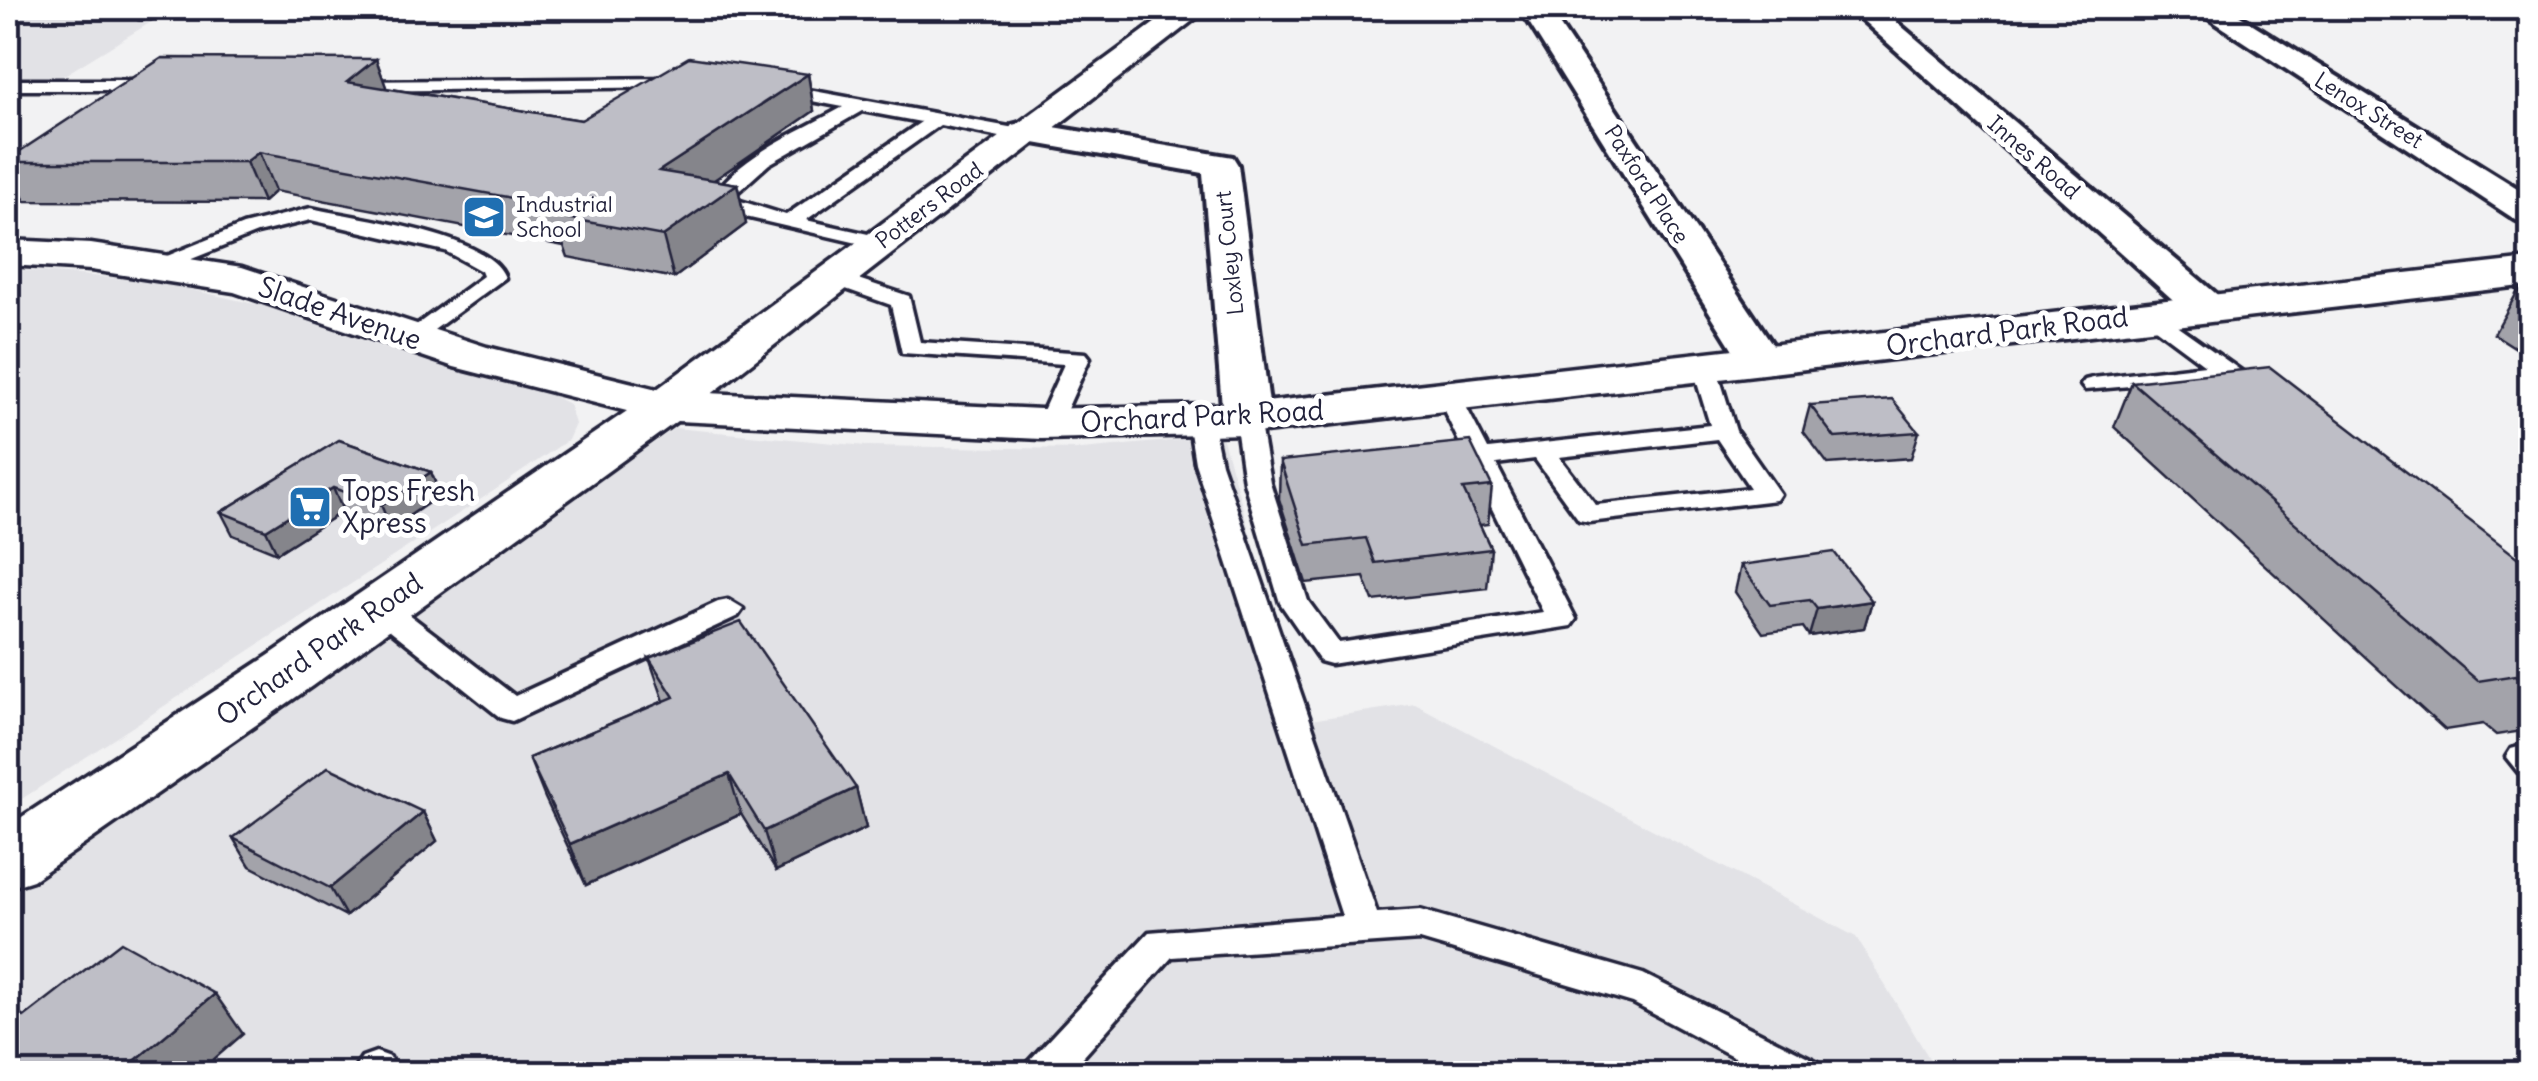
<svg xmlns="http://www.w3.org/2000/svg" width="2538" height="1081" viewBox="0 0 2538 1081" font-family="Delius,sans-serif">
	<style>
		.built { fill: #e2e2e6 }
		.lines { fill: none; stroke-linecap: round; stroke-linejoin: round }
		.service-casing { stroke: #22223b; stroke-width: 7 }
		.minor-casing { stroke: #22223b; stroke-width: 8 }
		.tertiary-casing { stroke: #22223b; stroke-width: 7 }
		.secondary-casing { stroke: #22223b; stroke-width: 7 }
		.service { fill: #fff; fill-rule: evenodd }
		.minor { fill: #fff; fill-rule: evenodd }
		.tertiary { fill: #fff; fill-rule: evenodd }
		.secondary { fill: #fff; fill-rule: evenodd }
		.wall { fill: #a3a3aa; stroke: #22223b; stroke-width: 2.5 }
		.shaded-wall { fill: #85858b; stroke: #22223b; stroke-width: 2.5 }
		.building { fill: #bebec6; stroke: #22223b; stroke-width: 2.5 }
		.labels { text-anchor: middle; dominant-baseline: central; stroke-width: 10; stroke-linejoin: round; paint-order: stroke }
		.far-street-label { font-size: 22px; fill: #22223b; stroke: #fff }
		.far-poi-label { font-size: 22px; fill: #22223b; stroke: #fff; text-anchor: start }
		.street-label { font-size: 28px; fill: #22223b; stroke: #fff }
		.poi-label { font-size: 28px; fill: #22223b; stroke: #fff; text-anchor: start }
	</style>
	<rect width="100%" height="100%" fill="#f2f2f3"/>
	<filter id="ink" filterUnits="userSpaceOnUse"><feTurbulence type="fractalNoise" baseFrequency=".01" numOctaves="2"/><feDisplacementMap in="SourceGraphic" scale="20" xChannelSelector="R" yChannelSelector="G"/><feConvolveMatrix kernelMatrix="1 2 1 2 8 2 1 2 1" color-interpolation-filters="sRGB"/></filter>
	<g filter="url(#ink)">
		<g class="built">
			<polygon points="8,8 174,8 61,77 8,77"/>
			<polygon points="8,269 152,281 264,306 397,352 548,393 569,404 575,424 568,440 492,492 8,808"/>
			<polygon points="675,428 866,446 1082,449 1222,436 1304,721 1415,704 1856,937 1938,1073 8,1073 8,895"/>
		</g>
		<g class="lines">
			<defs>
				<g id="service">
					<polygon points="147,8 165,8 151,18 139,18 137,15"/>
					<polygon points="678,78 684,79 684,87 351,91 342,86 351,81"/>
					<polygon points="8,80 158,80 167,85 158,90 128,90 131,94 122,99 107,90 8,90"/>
					<path d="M776,84L1020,129L1029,135L1020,141L940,125L806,220L886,238V246L879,248L724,212L710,199C742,154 796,133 843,107L770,93L767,89ZM862,111L921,122L786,215L731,198L769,164Z"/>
					<path d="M311,208C354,218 491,234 505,278L412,346L401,339L404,334L483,276L481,271L445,251L311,220L257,233L164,270L156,271L145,265L243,225Z"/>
					<polygon points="834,271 909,296 920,342 1086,353 1090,358 1058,429 1040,429 1037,424 1064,364 902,353 891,305 826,282 826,272"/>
					<polygon points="2151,307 2267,389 2270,394 2267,399 2249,399 2221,378 2085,390 2081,385 2085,380 2093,378 2205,365 2143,319 2140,314"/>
					<path d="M1704,359L1716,366L1736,431L1780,494L1776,500L1589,522L1579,520L1535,459L1496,464L1576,619L1571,626L1331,664L1320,661L1280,603L1244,482L1235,419L1238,414L1247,412L1259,419L1270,482L1308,601L1339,643L1543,612L1471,466L1458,464L1454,459L1464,452L1437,396L1440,391H1458L1488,449L1710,425L1692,366ZM1717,439L1750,488L1596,505L1559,457Z"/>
					<polygon points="1200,413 1212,420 1221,463 1377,913 1420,910 1643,974 1818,1062 1824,1074 1766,1074 1633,1003 1420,940 1172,957 1068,1074 1022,1074 1028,1062 1149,932 1342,916 1195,463 1188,420"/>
					<polygon points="380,598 390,600 515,696 718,602 728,600 743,609 738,616 512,721 501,718 370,614 365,607"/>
					<polygon points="2530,744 2530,776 2518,772 2506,757 2511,749"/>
					<polygon points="376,1052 390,1057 394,1074 351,1074 362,1057"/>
				</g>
				<g id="minor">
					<polygon points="1520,8 1548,8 1783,360 1777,369 1761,373 1745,369"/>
					<polygon points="1849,8 1880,8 2221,298 2227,307 2221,316 2206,320 2191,316"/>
					<polygon points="2193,8 2227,8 2530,196 2530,223 2516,220"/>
					<polygon points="1024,122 1233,157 1238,165 1271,419 1264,429 1247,433 1230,429 1223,419 1203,173 1012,139 1007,132 1012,125"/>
				</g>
				<polygon id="tertiary" points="1175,8 1209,8 683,416 666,421 454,367 234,292 91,270 8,265 8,240 91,244 242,267 487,347 657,389"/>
				<polygon id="secondary" points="2530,259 2530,285 1247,434 1041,439 677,421 312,686 33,880 8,888 8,826 268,656 649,396 666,391 1041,409 1247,404"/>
			</defs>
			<use href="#service" class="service-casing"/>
			<use href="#minor" class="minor-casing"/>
			<use href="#tertiary" class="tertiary-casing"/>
			<use href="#secondary" class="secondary-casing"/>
			<use href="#service" class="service"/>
			<use href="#minor" class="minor"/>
			<use href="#tertiary" class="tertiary"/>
			<use href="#secondary" class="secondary"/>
		</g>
		<g class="wall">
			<polygon points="376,59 386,88 581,120 808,74 814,111 714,180 737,184 746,224 674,278 568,257 564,246 275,191 263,202 25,201 8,169 8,159"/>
			<polygon points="2530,289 2530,357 2494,334 2518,291"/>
			<polygon points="2132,382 2530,567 2530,730 2496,735 2483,724 2445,730 2114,427"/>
			<polygon points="1810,405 1919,432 1911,458 1828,464 1803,431"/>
			<polygon points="339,440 431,472 440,495 391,528 343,511 277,553 233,535 221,512"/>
			<polygon points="1280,461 1492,486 1488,524 1480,525 1491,549 1487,588 1373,601 1364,577 1306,583 1279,499"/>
			<polygon points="1741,565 1872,601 1864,628 1809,636 1803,627 1763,633 1735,592"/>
			<polygon points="649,658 856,788 866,828 776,871 741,814 586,885 545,798 529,758 664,701"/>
			<polygon points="423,812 437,841 346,916 250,866 233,838"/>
		</g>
		<g class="shaded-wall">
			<polygon points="376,59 389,95 347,82"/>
			<polygon points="808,74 814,111 669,211 659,171"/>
			<polygon points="259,152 275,191 263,202 246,162"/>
			<polygon points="737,184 746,224 674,278 663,236"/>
			<polygon points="431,472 440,495 391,528 381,505"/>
			<polygon points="333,488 343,511 277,553 266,530"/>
			<polygon points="1872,601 1864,628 1809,636 1817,609"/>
			<polygon points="729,774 741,814 586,885 570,844"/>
			<polygon points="856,788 866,828 776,871 764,831"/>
			<polygon points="423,812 437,841 346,916 330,888"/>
			<polygon points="215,994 243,1034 197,1074 119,1074"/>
		</g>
		<g class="building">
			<polygon points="689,57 808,74 659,171 737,184 663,236 555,216 562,207 259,152 246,162 8,162 8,159 162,58 376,59 347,82 581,120"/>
			<polygon points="2530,289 2530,298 2518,291"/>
			<polygon points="2270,367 2530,567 2530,685 2516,675 2478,681 2132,382"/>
			<polygon points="1892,399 1919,432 1835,438 1810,405"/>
			<polygon points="339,440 431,472 381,505 333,488 266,530 221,512"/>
			<polygon points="1470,441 1492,486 1463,489 1491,549 1375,563 1366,538 1307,545 1280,461"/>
			<polygon points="1834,552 1872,601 1817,609 1810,600 1770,605 1741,565"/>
			<polygon points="741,622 856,788 764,831 729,774 570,844 529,758 674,697 649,658"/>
			<polygon points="328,767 423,812 330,888 233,838"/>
			<polygon points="121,942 215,994 119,1074 8,1074 8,1007 24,1017"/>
		</g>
	</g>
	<defs>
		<symbol id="school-square" viewBox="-11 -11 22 22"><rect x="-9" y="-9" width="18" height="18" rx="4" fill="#1f6fb2" stroke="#fff"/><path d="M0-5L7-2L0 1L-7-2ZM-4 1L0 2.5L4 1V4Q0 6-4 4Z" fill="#fff"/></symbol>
		<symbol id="supermarket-square" viewBox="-11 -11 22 22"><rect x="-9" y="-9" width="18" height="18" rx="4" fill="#1f6fb2" stroke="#fff"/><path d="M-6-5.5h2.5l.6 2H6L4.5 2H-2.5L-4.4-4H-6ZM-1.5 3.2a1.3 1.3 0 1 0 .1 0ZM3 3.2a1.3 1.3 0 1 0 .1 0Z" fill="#fff"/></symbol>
	</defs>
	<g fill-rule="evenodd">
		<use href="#school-square" x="459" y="192" width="50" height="50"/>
		<use href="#supermarket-square" x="285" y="482" width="50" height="50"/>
	</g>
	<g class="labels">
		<g class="far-street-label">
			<text transform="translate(2369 110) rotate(32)">Lenox Street</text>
			<text transform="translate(2034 157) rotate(41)">Innes Road</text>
			<text transform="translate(1647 184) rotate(57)">Paxford Place</text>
			<text transform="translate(929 205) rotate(-37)">Potters Road</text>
			<text transform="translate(1229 253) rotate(-96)">Loxley Court</text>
		</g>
		<g class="far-poi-label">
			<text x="516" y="204">Industrial<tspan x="516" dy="25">School</tspan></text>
		</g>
		<g class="street-label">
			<text transform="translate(340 313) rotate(19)">Slade Avenue</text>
			<text transform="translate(2007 331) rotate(-7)">Orchard Park Road</text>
			<text transform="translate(1202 416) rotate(-3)">Orchard Park Road</text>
			<text transform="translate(319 649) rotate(-35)">Orchard Park Road</text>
		</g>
		<g class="poi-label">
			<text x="342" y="491">Tops Fresh<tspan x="342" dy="32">Xpress</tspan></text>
		</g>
	</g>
	<rect width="2538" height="1081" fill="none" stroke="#fff" stroke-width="40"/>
	<rect x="20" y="20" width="2498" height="1041" fill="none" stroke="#22223b" stroke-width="4" filter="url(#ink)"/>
</svg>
